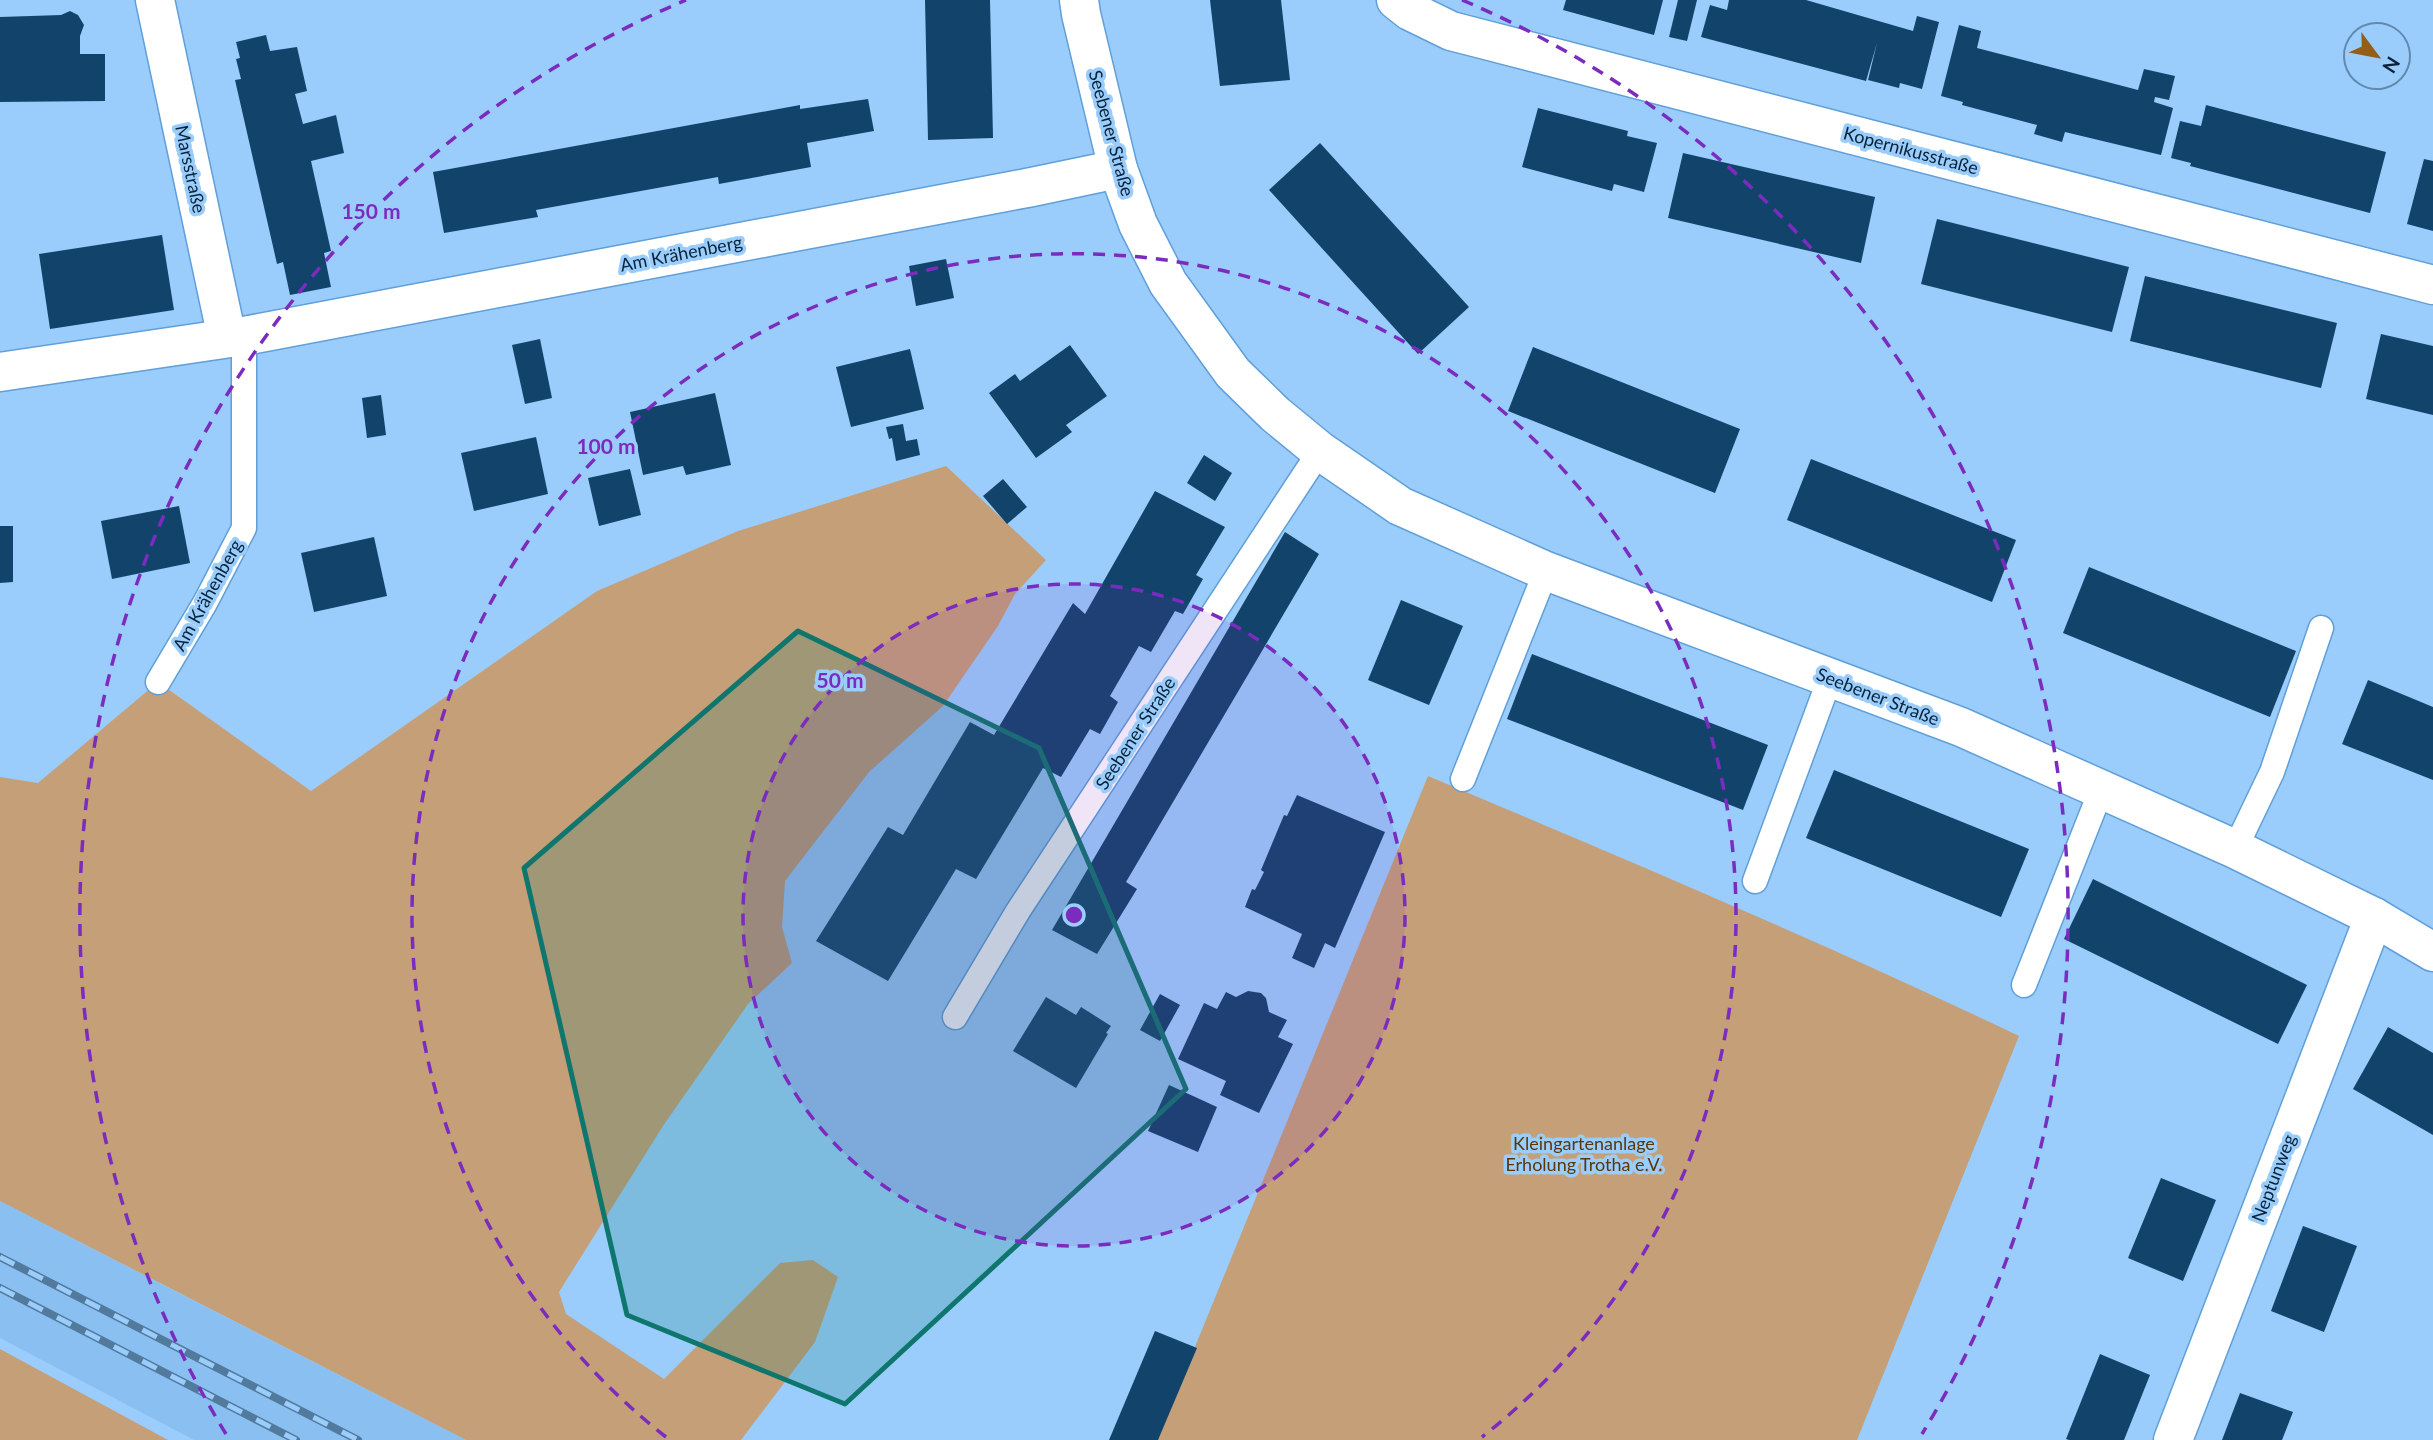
<svg xmlns="http://www.w3.org/2000/svg" width="2433" height="1440" viewBox="0 0 2433 1440" font-family="Lato,sans-serif">
	<style>
		.built { fill: #8abff1 }
		.green { fill: #c59f78 }
		.building { fill: #12446b }
		.lines { fill: none; stroke-linecap: round; stroke-linejoin: round }
		.lane-casing { stroke: #609fd8; stroke-width: 27 }
		.street-casing { stroke: #609fd8; stroke-width: 41 }
		.secondary-casing { stroke: #609fd8; stroke-width: 41 }
		.lane { stroke: #fff; stroke-width: 24 }
		.street { stroke: #fff; stroke-width: 38 }
		.secondary { stroke: #fff; stroke-width: 38 }
		.rail-casing { stroke: #527a9c; stroke-width: 8 }
		.rail { stroke: #9acdfc; stroke-width: 5; stroke-dasharray: 16; stroke-linecap: butt }
		.marked { fill: #0f766e; fill-opacity: 0.2; stroke: #0f766e; stroke-width: 5; stroke-linejoin: round }
		.ring { fill: none; stroke: #7b2cbf; stroke-width: 3.5; stroke-dasharray: 12 9 }
		.labels { text-anchor: middle; dominant-baseline: central; stroke-width: 7; stroke-linejoin: round; paint-order: stroke }
		.street-label { font-size: 18px; fill: #082339; stroke: #9acdfc }
		.park-label { font-size: 18px; fill: #5b3707; stroke: #9acdfc }
		.centre { fill: #7b2cbf; stroke: #9acdfc; stroke-width: 3.5 }
		.ring-label { font-size: 21px; text-anchor: middle; font-weight: bold; fill: #7b2cbf; stroke: #9acdfc; stroke-width: 7; stroke-linejoin: round; paint-order: stroke }
	</style>
	<rect width="100%" height="100%" fill="#9acdfc"/>
	<polygon class="built" points="0,1201 192,1300 466,1440 194,1440 0,1338"/>
	<g class="green">
		<polygon points="946,466 1046,560 1015,594 998,626 943,706 869,772 785,881 782,927 792,963 748,1004 663,1126 559,1292 566,1314 664,1379 780,1263 813,1260 838,1277 815,1342 741,1440 466,1440 0,1201 0,777 38,783 158,682 311,791 597,591 738,531"/>
		<path d="M1428,776C1627,860 1825,943 2019,1036L1857,1440H1157Z"/>
		<polygon points="0,1349 168,1440 0,1440"/>
	</g>
	<g class="building">
		<polygon points="925,0 990,0 993,138 928,140"/>
		<polygon points="1210,0 1281,0 1290,80 1220,86"/>
		<polygon points="1566,0 1663,0 1654,35 1563,10"/>
		<polygon points="1678,0 1697,0 1687,41 1669,37"/>
		<polygon points="1729,0 1806,0 1913,31 1917,16 1939,22 1922,89 1900,83 1899,88 1868,80 1877,43 1866,81 1701,37 1710,5 1727,10"/>
		<polygon points="70,11 78,15 84,25 80,36 80,54 105,54 105,101 0,102 0,17 61,15"/>
		<polygon points="1959,25 1981,31 1977,48 2138,90 2144,69 2175,76 2169,100 2155,97 2154,102 2173,108 2161,155 2065,132 2062,142 2034,134 2037,125 1962,105 1963,102 1941,96"/>
		<polygon points="266,35 270,51 297,47 307,91 295,94 303,124 336,115 344,153 311,161 331,251 324,253 331,287 290,295 283,262 277,264 235,80 241,79 236,59 240,58 236,42"/>
		<polygon points="868,99 874,131 807,143 811,167 719,184 718,177 536,210 538,217 444,233 433,172 800,105 800,109"/>
		<polygon points="2206,105 2386,152 2370,213 2190,166 2191,163 2171,158 2180,121 2201,126"/>
		<polygon points="1538,108 1628,131 1627,136 1657,143 1644,192 1614,184 1612,191 1522,167"/>
		<polygon points="1320,143 1469,307 1418,354 1269,190"/>
		<polygon points="1683,153 1875,197 1861,263 1668,218"/>
		<polygon points="2424,159 2433,161 2433,231 2407,224"/>
		<polygon points="1937,219 2129,267 2112,332 1921,284"/>
		<polygon points="162,235 174,310 50,329 39,254"/>
		<polygon points="946,259 954,298 916,306 909,266"/>
		<polygon points="2145,276 2337,323 2321,388 2130,341"/>
		<polygon points="2381,334 2433,346 2433,415 2366,399"/>
		<polygon points="540,339 552,398 525,404 512,345"/>
		<polygon points="1070,345 1107,396 1066,425 1072,432 1036,458 989,393 1015,374 1020,381"/>
		<polygon points="1533,347 1740,429 1715,493 1508,411"/>
		<polygon points="910,349 924,409 851,427 836,367"/>
		<polygon points="715,393 731,465 686,475 683,466 643,475 630,412"/>
		<polygon points="381,395 386,435 367,438 362,398"/>
		<polygon points="903,424 906,441 917,439 920,455 896,461 892,438 889,439 886,427"/>
		<polygon points="536,437 548,494 474,511 461,453"/>
		<polygon points="1204,455 1232,473 1215,501 1187,483"/>
		<polygon points="1811,459 2016,540 1992,602 1787,520"/>
		<polygon points="630,469 641,515 599,526 588,478"/>
		<polygon points="1003,479 1027,507 1007,524 983,496"/>
		<polygon points="1155,491 1225,527 1196,575 1203,579 1183,614 1175,611 1151,652 1139,646 1110,696 1118,702 1100,734 1090,729 1061,777 1043,768 976,879 956,869 888,981 816,941 888,827 903,835 970,722 994,735 1073,603 1085,614"/>
		<polygon points="179,506 190,563 112,579 101,521"/>
		<polygon points="0,526 13,526 13,582 0,583"/>
		<polygon points="1285,532 1319,554 1126,882 1137,889 1097,954 1052,930"/>
		<polygon points="374,537 387,596 314,612 301,553"/>
		<polygon points="2089,567 2296,651 2270,717 2063,633"/>
		<polygon points="1401,600 1463,626 1429,705 1368,680"/>
		<polygon points="1532,654 1768,745 1743,810 1507,719"/>
		<polygon points="2368,680 2433,707 2433,780 2342,744"/>
		<polygon points="1834,770 2029,849 2001,917 1806,838"/>
		<polygon points="1297,795 1385,832 1335,948 1325,943 1314,968 1292,958 1302,934 1245,907 1252,889 1255,890 1264,872 1261,870 1284,815 1287,816"/>
		<polygon points="2093,879 2307,985 2278,1044 2064,939"/>
		<polygon points="1248,991 1261,993 1266,998 1269,1012 1287,1020 1278,1037 1293,1044 1259,1113 1220,1095 1226,1081 1178,1059 1204,1003 1217,1009 1226,992 1236,997"/>
		<polygon points="1160,994 1180,1005 1160,1041 1140,1030"/>
		<polygon points="1046,997 1076,1015 1081,1007 1111,1026 1106,1033 1108,1034 1076,1088 1013,1051"/>
		<polygon points="2388,1027 2433,1053 2433,1135 2353,1089"/>
		<polygon points="1169,1085 1217,1107 1198,1152 1148,1131"/>
		<polygon points="2161,1178 2216,1200 2183,1281 2128,1258"/>
		<polygon points="2303,1226 2357,1246 2324,1332 2271,1311"/>
		<polygon points="1155,1331 1197,1348 1158,1440 1109,1440"/>
		<polygon points="2100,1354 2150,1375 2124,1440 2069,1440 2066,1439"/>
		<polygon points="2240,1393 2293,1412 2282,1440 2222,1440"/>
	</g>
	<g class="lines">
		<defs>
			<g id="lane">
				<polyline points="158,682 205,603 244,528 244,336"/>
				<polyline points="1463,779 1546,571"/>
				<polyline points="2235,849 2272,772 2321,628"/>
				<polyline points="1755,881 1830,678"/>
				<polyline points="2024,985 2102,788"/>
				<polyline points="955,1017 1018,911 1320,451"/>
			</g>
			<g id="street">
				<polyline points="155,0 227,338"/>
				<polyline points="1396,0 1410,11 1451,31 2433,285"/>
				<polyline points="0,372 244,336 1032,187 1118,169"/>
				<polyline points="2173,1440 2374,917"/>
			</g>
			<polyline id="secondary" points="1079,0 1081,14 1118,169 1138,224 1168,283 1233,373 1275,414 1320,451 1400,506 1546,571 1961,727 2235,849 2374,917 2433,952"/>
		</defs>
		<use href="#lane" class="lane-casing"/>
		<use href="#street" class="street-casing"/>
		<use href="#secondary" class="secondary-casing"/>
		<use href="#lane" class="lane"/>
		<use href="#street" class="street"/>
		<use href="#secondary" class="secondary"/>
		<defs>
			<g id="rail">
				<polyline points="0,1257 358,1440"/>
				<polyline points="0,1288 296,1440"/>
			</g>
		</defs>
		<use href="#rail" class="rail-casing"/>
		<use href="#rail" class="rail"/>
	</g>
	<path class="marked" d="M798,631L1039,748L1186,1089L845,1404L627,1315L524,868Z"/>
	<circle cx="1074" cy="915" r="331" fill="#7b2cbf" fill-opacity=".12"/>
	<g class="ring">
		<circle cx="1074" cy="915" r="331"/>
		<path d="M666 1437A662 662 0 1 1 1482 1437"/>
		<path d="M226 1434A994 994 0 0 1 686 0M1462 0A994 994 0 0 1 1922 1434"/>
	</g>
	<g class="labels">
		<g class="street-label">
			<text transform="translate(1112 133) rotate(75)">Seebener Straße</text>
			<text transform="translate(1911 150) rotate(15)">Kopernikusstraße</text>
			<text transform="translate(191 169) rotate(78)">Marsstraße</text>
			<text transform="translate(681 253) rotate(-11)">Am Krähenberg</text>
			<text transform="translate(207 595) rotate(-61)">Am Krähenberg</text>
			<text transform="translate(1878 696) rotate(21)">Seebener Straße</text>
			<text transform="translate(1135 733) rotate(-57)">Seebener Straße</text>
			<text transform="translate(2273 1178) rotate(-69)">Neptunweg</text>
		</g>
		<g class="park-label">
			<text x="1584" y="1143">Kleingartenanlage<tspan x="1584" dy="21">Erholung Trotha e.V.</tspan></text>
		</g>
	</g>
	<circle cx="1074" cy="915" r="10" class="centre"/>
	<g class="ring-label">
		<text x="371" y="219">150 m</text>
		<text x="606" y="454">100 m</text>
		<text x="840" y="688">50 m</text>
	</g>
	<g transform="translate(2377 56) rotate(122)"><circle r="33" fill="#9acdfc" stroke="#6089ae" stroke-width="2"/>
	<path d="M0-5L12 26L0 18L-12 26Z" fill="#955e17"/>
	<text y="-10" font-size="19" font-weight="bold" text-anchor="middle" fill="#082339">N</text>
	</g>
</svg>
